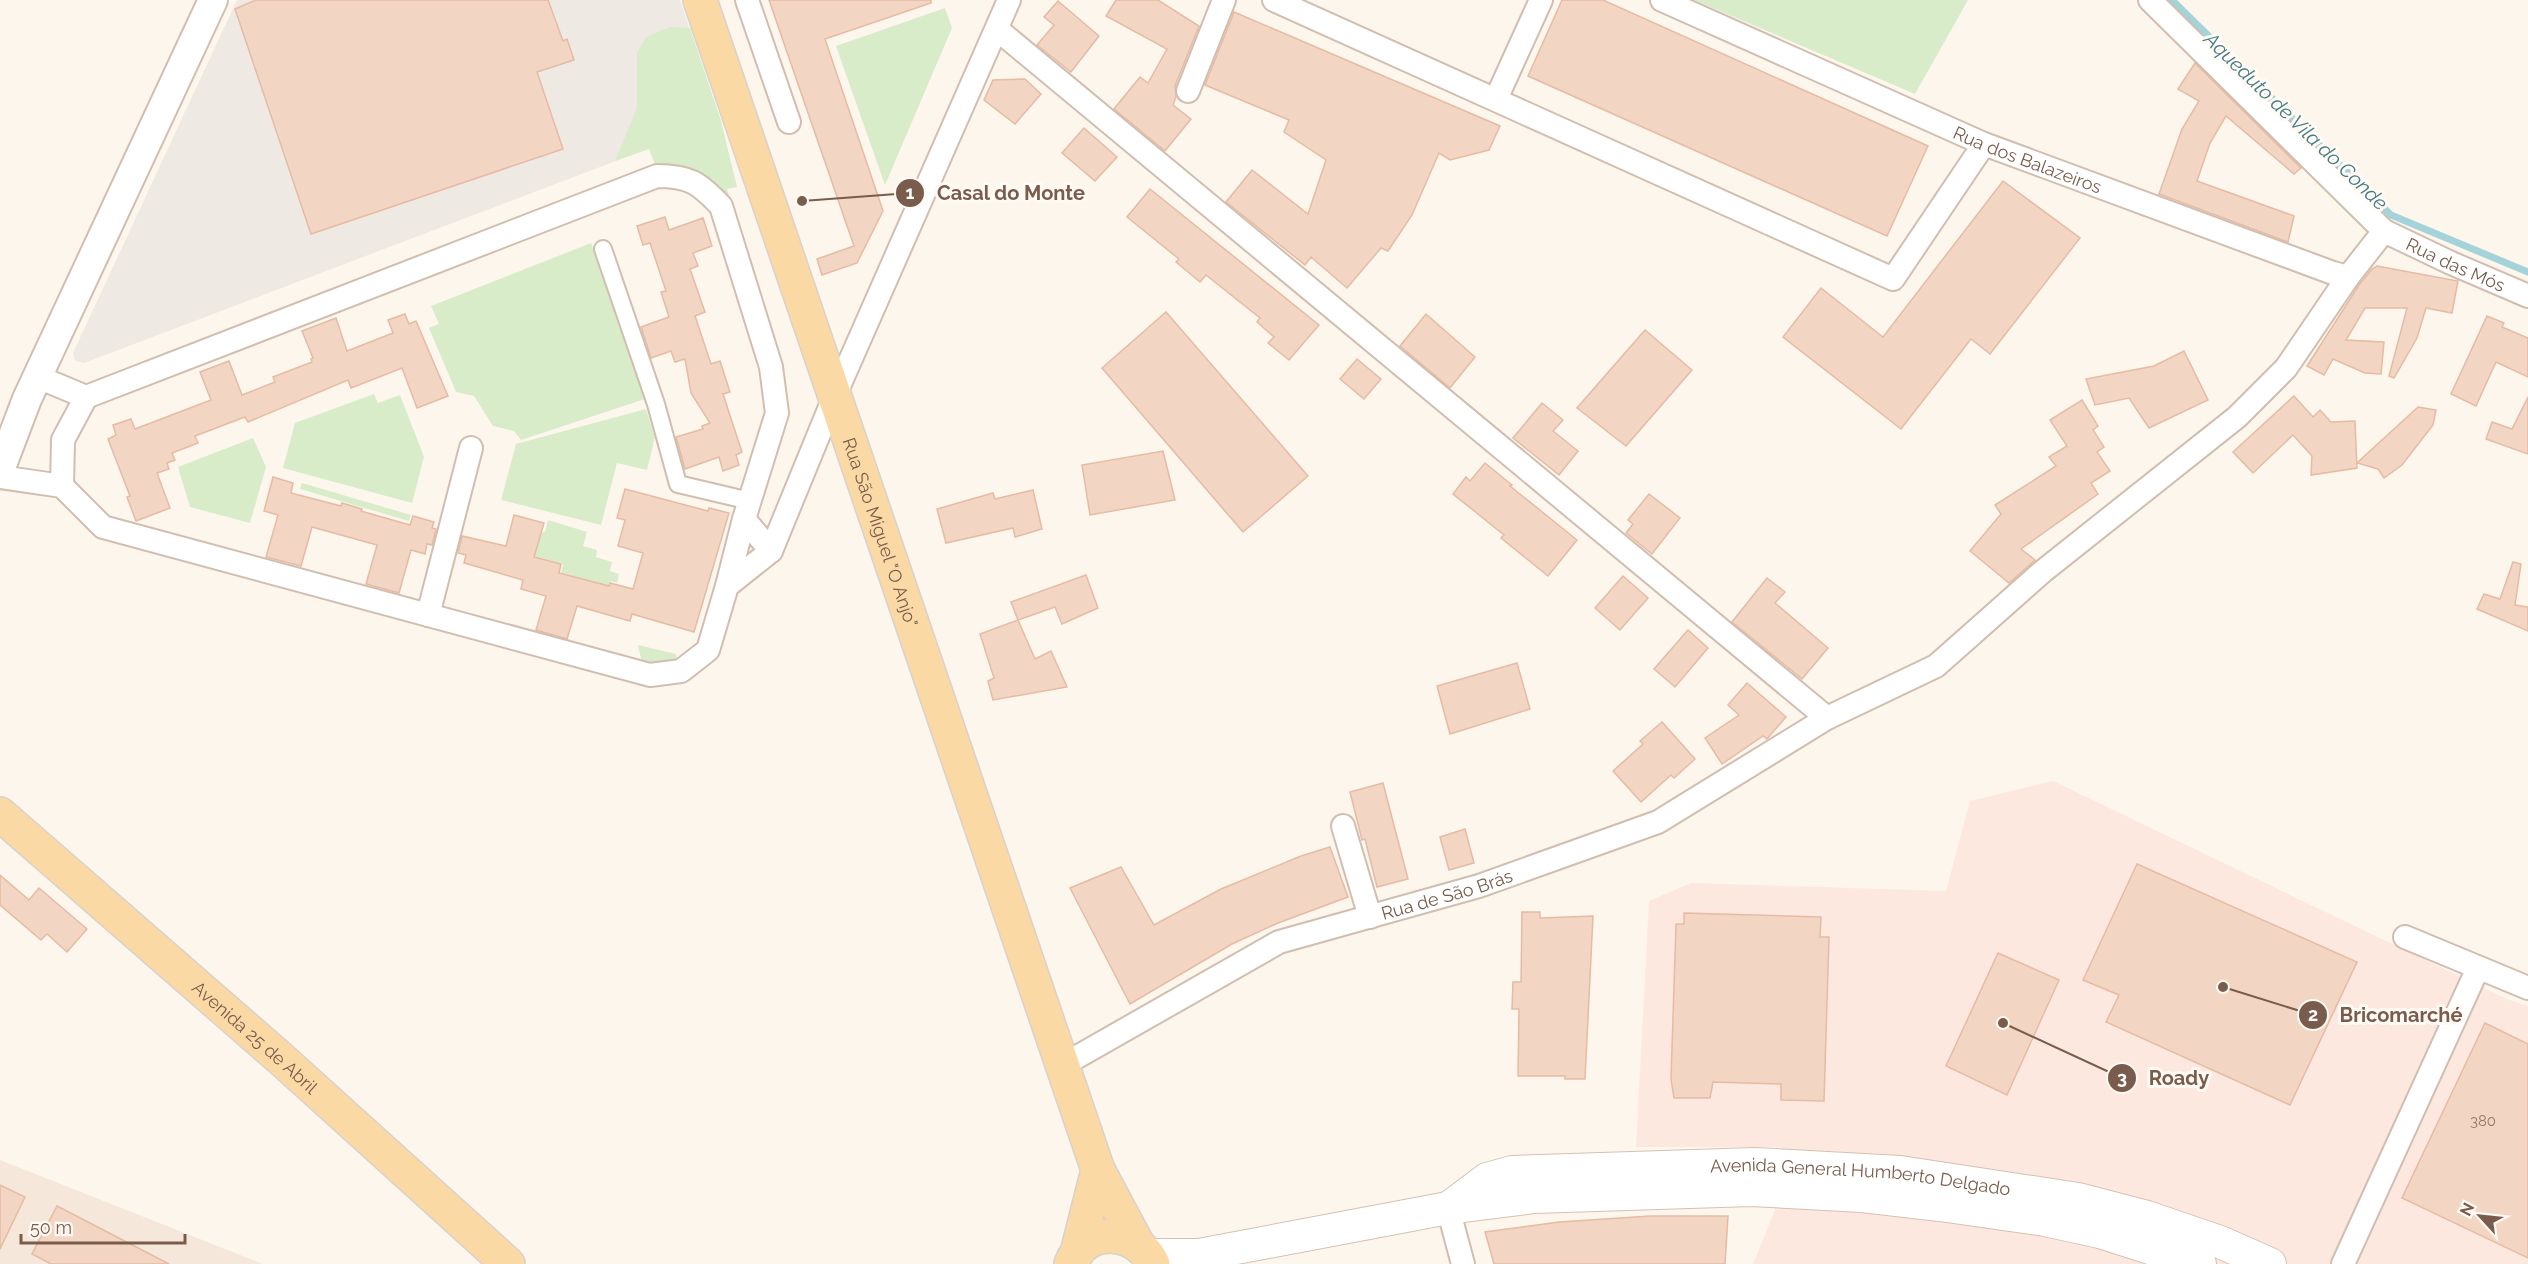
<svg xmlns="http://www.w3.org/2000/svg" width="2528" height="1264" viewBox="0 0 2528 1264" font-family="Raleway,sans-serif">
	<style>
		.residential { fill: #f5e8da }
		.commercial { fill: #fde8e0 }
		.industrial { fill: #efe9e4 }
		.green { fill: #d8ecc9 }
		.lines { fill: none; stroke-linecap: round; stroke-linejoin: round }
		.stream { stroke: #a5d3da; stroke-width: 7 }
		.building { fill: #f3d5c3; stroke: #e6bba3; stroke-width: 1.5 }
		.pedestrian-casing { stroke: #d1beb0; stroke-width: 20 }
		.minor-casing { stroke: #d1beb0; stroke-width: 26 }
		.tertiary-casing { stroke: #d1beb0; stroke-width: 32 }
		.secondary-casing { stroke: #d6c0b0; stroke-width: 34 }
		.primary-casing { stroke: #dad1cd; stroke-width: 36 }
		.pedestrian { stroke: #fff; stroke-width: 16 }
		.minor { stroke: #fff; stroke-width: 22 }
		.tertiary { stroke: #fff; stroke-width: 28 }
		.secondary { stroke: #fff; stroke-width: 32 }
		.primary { stroke: #fbd9a5; stroke-width: 33 }
		.labels { text-anchor: middle; dominant-baseline: central; stroke-width: 6; stroke-linejoin: round; paint-order: stroke }
		.number-label { font-size: 15px; fill: #987a6a }
		.street-label { font-size: 18px; fill: #7a5c4d; stroke: #fffaf3 }
		.water-label { font-size: 20px; font-style: italic; fill: #437c86; stroke: #fffaf3 }
		.leader { fill: none; stroke: #7a5c4d; stroke-width: 2 }
		.callout-dot { fill: #7a5c4d; stroke: #fffaf3; stroke-width: 2 }
		.mark-label { font-size: 18px; text-anchor: middle; font-weight: bold; fill: #fff }
		.callout-label { font-size: 20px; text-anchor: middle; font-weight: bold; fill: #7a5c4d; stroke: #fffaf3; stroke-width: 6; stroke-linejoin: round; paint-order: stroke }
	</style>
	<rect width="100%" height="100%" fill="#fdf6ec"/>
	<polygon class="residential" points="0,1160 263,1264 0,1264"/>
	<polygon class="commercial" points="2053,781 2507,999 2528,1006 2528,1264 1753,1264 1775,1210 1782,1147 1636,1147 1649,901 1691,883 1946,891 1970,801"/>
	<polygon class="industrial" points="237,0 680,0 721,121 84,363 75,361 73,353"/>
	<g class="green">
		<polygon points="1694,0 1968,0 1915,94"/>
		<polygon points="945,8 952,28 885,185 836,46"/>
		<path d="M670,27L690,28L721,121L737,187L727,189L729,195L725,197C706,174 686,163 656,167L649,149L615,161L637,108V53L646,37Z"/>
		<polygon points="591,243 648,398 521,440 514,431 493,426 474,396 456,392 429,328 439,324 431,306"/>
		<polygon points="374,394 378,403 400,395 424,457 412,503 283,468 295,423"/>
		<polygon points="646,409 655,437 647,470 617,463 601,525 501,500 516,444"/>
		<polygon points="253,438 266,467 250,523 190,507 178,467"/>
		<polygon points="302,483 411,515 409,521 300,489"/>
		<polygon points="548,520 587,532 583,546 597,550 596,557 612,562 610,571 619,574 617,583 610,581 608,586 561,573 563,564 534,556 542,532 545,532"/>
		<polygon points="638,645 676,654 677,661 663,665 642,663"/>
	</g>
	<g class="lines">
		<polyline class="stream" points="2172,0 2391,215 2528,272"/>
	</g>
	<g class="building">
		<polygon points="256,0 548,0 563,41 567,39 574,60 537,72 563,149 311,234 235,9"/>
		<polygon points="769,0 931,0 931,3 825,39 883,211 857,263 822,275 817,259 854,246"/>
		<polygon points="1116,0 1158,0 1199,26 1175,86 1176,97 1173,105 1191,119 1165,151 1114,109 1140,77 1148,83 1167,49 1106,16"/>
		<polygon points="1562,0 1603,0 1928,146 1887,236 1528,76"/>
		<polygon points="1058,1 1099,36 1071,72 1037,45 1054,25 1044,17"/>
		<polygon points="1234,12 1500,126 1489,150 1450,160 1439,153 1412,215 1388,251 1381,248 1347,288 1311,257 1305,265 1226,202 1252,170 1308,214 1326,160 1284,132 1289,120 1205,85"/>
		<polygon points="2195,63 2301,168 2294,174 2226,116 2210,143 2197,181 2294,216 2288,242 2159,194 2182,129 2199,101 2178,89"/>
		<polygon points="1025,79 1041,94 1015,124 984,100 993,80"/>
		<polygon points="1084,128 1117,157 1095,181 1062,153"/>
		<polygon points="2003,181 2080,238 1990,354 1971,339 1901,429 1783,337 1821,288 1883,337"/>
		<polygon points="1150,189 1319,325 1289,360 1268,343 1274,337 1257,322 1260,318 1206,275 1200,282 1176,262 1179,259 1127,217"/>
		<polygon points="665,217 669,230 703,218 712,246 693,253 698,266 690,269 705,312 695,316 711,364 720,361 730,392 723,394 742,452 736,455 739,465 723,471 719,457 685,469 676,437 703,429 702,426 710,423 691,393 685,359 675,362 671,351 651,358 641,327 669,317 661,292 666,291 650,243 643,245 637,226"/>
		<polygon points="2377,266 2458,281 2452,313 2426,308 2417,338 2394,378 2389,376 2407,308 2365,308 2346,340 2384,342 2381,374 2365,373 2333,359 2324,375 2307,366 2359,285 2372,269"/>
		<polygon points="1166,312 1308,476 1243,532 1102,368"/>
		<polygon points="405,314 409,324 416,321 448,396 417,408 402,368 351,388 348,380 248,422 245,417 195,436 198,443 172,453 175,460 167,463 169,469 157,473 170,508 136,521 127,497 130,496 108,439 116,435 113,425 131,419 135,429 211,400 200,372 229,361 242,395 275,382 273,377 312,362 311,359 313,358 302,331 336,318 347,351 393,333 388,320"/>
		<polygon points="1426,314 1475,357 1450,388 1400,346"/>
		<polygon points="2487,316 2504,323 2502,327 2528,338 2528,377 2496,362 2476,406 2451,394"/>
		<polygon points="1645,330 1692,370 1626,446 1577,408"/>
		<polygon points="2184,351 2208,400 2149,428 2129,398 2095,405 2086,379 2154,366"/>
		<polygon points="1357,359 1381,379 1364,399 1340,379"/>
		<polygon points="2294,396 2313,417 2320,410 2331,422 2355,421 2357,468 2311,475 2312,456 2293,435 2253,473 2233,452"/>
		<polygon points="2528,397 2528,454 2486,439 2492,422 2512,429"/>
		<polygon points="2082,400 2098,426 2093,430 2104,447 2097,452 2110,471 2091,483 2098,494 2021,549 2035,560 2009,583 1970,551 2001,514 1995,505 2056,466 2049,457 2067,446 2050,420"/>
		<polygon points="1542,403 1563,420 1553,431 1578,451 1559,475 1513,438"/>
		<polygon points="2418,407 2436,410 2433,425 2402,465 2384,478 2378,469 2357,463"/>
		<polygon points="1163,451 1175,500 1090,515 1082,465"/>
		<polygon points="1485,463 1512,485 1510,486 1577,540 1548,576 1501,538 1504,535 1453,494 1466,477 1470,481"/>
		<polygon points="273,477 293,483 291,493 341,506 342,503 362,509 361,511 410,525 413,516 434,522 432,528 436,529 432,545 427,544 425,554 411,550 399,593 366,584 377,545 312,527 301,566 266,557 278,515 264,511"/>
		<polygon points="625,489 708,511 709,508 729,513 694,632 632,614 630,621 577,606 567,639 536,630 546,596 521,589 523,580 464,563 466,555 458,553 462,536 506,546 514,515 544,523 534,557 561,564 559,573 609,586 610,583 633,589 643,553 618,546 625,520 617,518"/>
		<polygon points="1033,490 1042,529 1015,537 1013,528 946,543 937,509 993,493 995,499"/>
		<polygon points="1649,494 1680,518 1652,554 1626,533 1633,524 1628,520"/>
		<polygon points="2513,562 2521,564 2515,605 2528,607 2528,631 2477,609 2484,594 2500,599"/>
		<polygon points="1086,575 1098,608 1062,624 1055,607 1018,620 1011,602"/>
		<polygon points="1623,576 1648,598 1620,630 1595,608"/>
		<polygon points="1767,578 1785,592 1775,603 1828,648 1802,679 1732,622"/>
		<polygon points="1018,620 1035,659 1051,651 1067,687 993,700 988,681 994,678 980,634"/>
		<polygon points="1688,630 1708,648 1675,687 1654,669"/>
		<polygon points="1517,663 1530,709 1450,734 1437,686"/>
		<polygon points="1747,683 1786,717 1767,739 1763,736 1722,764 1705,738 1739,715 1728,705"/>
		<polygon points="1662,722 1695,759 1674,778 1671,775 1641,802 1613,771 1643,744 1640,741"/>
		<polygon points="1383,783 1408,879 1377,887 1365,839 1362,840 1350,792"/>
		<polygon points="1465,829 1474,863 1449,870 1440,837"/>
		<polygon points="1330,847 1348,897 1278,923 1232,944 1130,1004 1070,888 1121,867 1154,925 1221,889 1301,856"/>
		<polygon points="2137,864 2357,962 2290,1105 2106,1022 2119,995 2083,980"/>
		<polygon points="0,875 29,900 39,888 87,929 67,952 47,934 41,940 0,905"/>
		<polygon points="1522,912 1540,912 1540,918 1593,916 1585,1079 1565,1079 1565,1076 1518,1076 1519,1009 1512,1009 1513,982 1521,982"/>
		<polygon points="1684,913 1821,917 1820,937 1829,937 1824,1101 1781,1100 1781,1084 1713,1082 1710,1098 1674,1098 1671,1079 1676,924 1684,924"/>
		<polygon points="1998,953 2059,980 2007,1095 1946,1066"/>
		<polygon points="2485,1023 2528,1044 2528,1258 2402,1198"/>
		<polygon points="0,1185 25,1197 0,1249"/>
		<polygon points="57,1206 86,1221 169,1264 51,1264 32,1254"/>
		<polygon points="1650,1216 1728,1216 1725,1264 1494,1264 1485,1232 1559,1222"/>
	</g>
	<g class="lines">
		<defs>
			<polyline id="pedestrian" points="603,249 656,404 678,484 750,501"/>
			<g id="minor">
				<polyline points="747,0 789,122"/>
				<polyline points="1274,0 1893,279 1984,144"/>
				<path id="s1" d="M1662,0L1984,144L2333,273L2348,277L2384,231"/>
				<path id="s2" d="M2150,0L2384,231L2451,263L2528,296"/>
				<polyline points="998,30 1827,718"/>
				<polyline points="1188,91 1224,0"/>
				<polyline points="1496,99 1541,0"/>
				<polyline points="38,377 86,397"/>
				<polyline points="0,477 62,486 103,527 650,675 681,671 708,650 727,586 771,551 835,395 1009,0"/>
				<path d="M62,486L63,440L86,397L657,176C690,176 699,183 721,206L771,367L777,413L744,519L771,551"/>
				<polyline points="727,586 744,519"/>
				<polyline points="428,615 471,448"/>
				<polyline points="1343,826 1370,917"/>
				<polyline points="2405,937 2528,988"/>
				<path id="s3" d="M1063,1065L1279,942L1479,886L1658,822L1827,718L1936,666L2042,572L2237,417L2286,368L2348,277"/>
				<polyline points="1448,1208 1463,1264"/>
				<polyline points="2343,1264 2478,968"/>
			</g>
			<polyline id="tertiary" points="0,470 27,399 213,0"/>
			<g id="secondary">
				<path id="s4" d="M1451,1206L1487,1179L1512,1172L1755,1164L1900,1172L2078,1199L2147,1217L2220,1242L2270,1264"/>
				<polyline points="1149,1255 1199,1255 1448,1208 1534,1197 1752,1190 1862,1196 1940,1205 2045,1220 2100,1232 2200,1264"/>
			</g>
			<g id="primary">
				<path id="s5" d="M700,0L1098,1170L1137,1243"/>
				<path id="s6" d="M0,814L280,1058L508,1264"/>
				<polyline points="1077,1253 1098,1170"/>
				<path d="M1071,1264C1085,1225 1137,1229 1153,1264"/>
			</g>
		</defs>
		<use href="#pedestrian" class="pedestrian-casing"/>
		<use href="#minor" class="minor-casing"/>
		<use href="#tertiary" class="tertiary-casing"/>
		<use href="#secondary" class="secondary-casing"/>
		<use href="#primary" class="primary-casing"/>
		<use href="#pedestrian" class="pedestrian"/>
		<use href="#minor" class="minor"/>
		<use href="#tertiary" class="tertiary"/>
		<use href="#secondary" class="secondary"/>
		<use href="#primary" class="primary"/>
	</g>
	<g class="labels">
		<g class="number-label">
			<text x="2483" y="1121">380</text>
		</g>
		<g class="street-label">
			<text stroke="none"><textPath href="#s1" startOffset="399">Rua dos Balazeiros</textPath></text>
			<text stroke="none"><textPath href="#s2" startOffset="408">Rua das Mós</textPath></text>
			<text stroke="none"><textPath href="#s5" startOffset="562">Rua São Miguel "O Anjo"</textPath></text>
			<text stroke="none"><textPath href="#s3" startOffset="423">Rua de São Brás</textPath></text>
			<text stroke="none"><textPath href="#s6" startOffset="339">Avenida 25 de Abril</textPath></text>
			<text stroke="none"><textPath href="#s4" startOffset="420">Avenida General Humberto Delgado</textPath></text>
		</g>
		<g class="water-label">
			<text transform="translate(2296 121) rotate(44)">Aqueduto de Vila do Conde</text>
		</g>
	</g>
	<path class="leader" d="M802 201L910 193M2223 987L2313 1015M2003 1023L2122 1078"/>
	<g class="callout-dot">
		<circle cx="802" cy="201" r="6"/>
		<circle cx="2223" cy="987" r="6"/>
		<circle cx="2003" cy="1023" r="6"/>
		<circle cx="910" cy="193" r="15"/>
		<circle cx="2313" cy="1015" r="15"/>
		<circle cx="2122" cy="1078" r="15"/>
	</g>
	<g class="mark-label">
		<text x="910" y="199">1</text>
		<text x="2313" y="1021">2</text>
		<text x="2122" y="1084">3</text>
	</g>
	<g class="callout-label">
		<text x="1011" y="200">Casal do Monte</text>
		<text x="2401" y="1022">Bricomarché</text>
		<text x="2179" y="1085">Roady</text>
	</g>
	<g transform="translate(2480 1216) rotate(297)" stroke="#fffaf3" stroke-width="4.5" paint-order="stroke">
	<path d="M0-4.5L10 22L0 15L-10 22Z" fill="#7a5c4d"/>
	<text y="-9" font-size="16" font-weight="bold" text-anchor="middle" fill="#7a5c4d">N</text>
	</g>
	<path d="M21 1234v9h164v-9" fill="none" stroke="#7a5c4d" stroke-width="3"/>
	<text x="30" y="1234" font-size="18" fill="#7a5c4d" stroke="#fffaf3" stroke-width="4.5" paint-order="stroke">50 m</text>
</svg>
